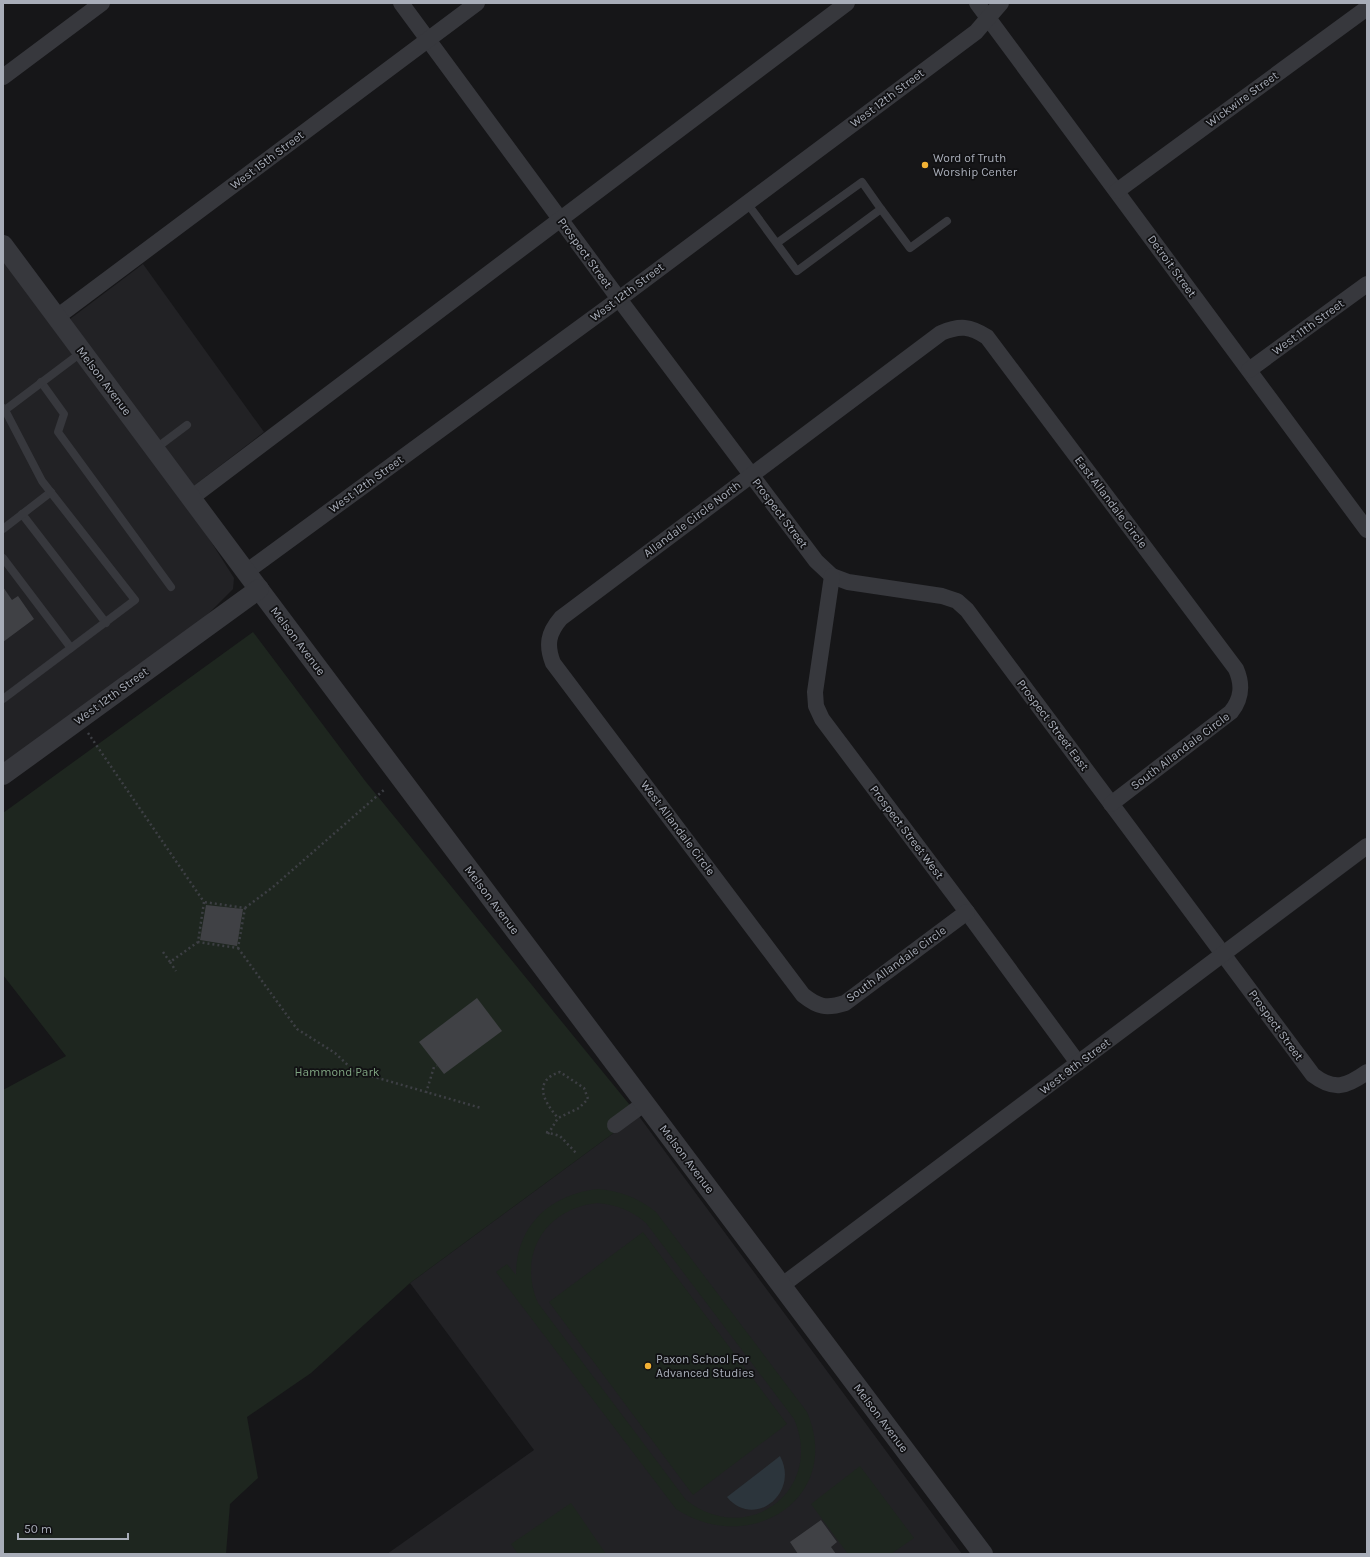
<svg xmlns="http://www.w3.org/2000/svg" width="1370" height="1557" viewBox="0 0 1370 1557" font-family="Karla,sans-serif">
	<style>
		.built { fill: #222225 }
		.green { fill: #1e261f; fill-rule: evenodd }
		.water { fill: #2c353c }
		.building { fill: #404145 }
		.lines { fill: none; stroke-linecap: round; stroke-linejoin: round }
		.path { stroke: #3d3f44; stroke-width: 2.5; stroke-dasharray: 2 3; stroke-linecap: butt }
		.service { stroke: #37383d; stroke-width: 8 }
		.minor { stroke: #37383d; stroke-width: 16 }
		.tertiary { stroke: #37383d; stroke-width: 20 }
		.poi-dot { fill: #f2b134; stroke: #111113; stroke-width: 1.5 }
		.labels { text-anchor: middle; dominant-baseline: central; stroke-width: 3.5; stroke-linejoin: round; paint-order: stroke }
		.street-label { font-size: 12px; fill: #a8adb8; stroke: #111113 }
		.poi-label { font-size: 12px; fill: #a8adb8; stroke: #111113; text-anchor: start }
		.park-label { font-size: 12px; fill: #7fa381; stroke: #111113 }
	</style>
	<rect width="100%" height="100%" fill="#161618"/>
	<g class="built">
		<polygon points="3,258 189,507 234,578 233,589 204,618 3,765"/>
		<polygon points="143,264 264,432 191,488 70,319"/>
		<polygon points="638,1115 962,1554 387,1554 534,1450 410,1283"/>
	</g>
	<g class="green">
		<polygon points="253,632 366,782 638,1115 410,1283 311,1373 247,1417 258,1478 230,1504 226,1554 3,1554 3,1090 66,1056 3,975 3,813"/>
		<path d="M598,1189C621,1191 638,1198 656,1212L807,1412C844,1499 749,1557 676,1509L496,1272L507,1264L516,1275C516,1226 550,1194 598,1189ZM598,1203C617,1205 631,1210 646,1223L794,1419C825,1491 747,1548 686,1500L538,1303C517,1255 545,1208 598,1203Z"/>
		<polygon points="643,1232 787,1424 693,1495 549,1302"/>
		<polygon points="860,1466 914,1538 891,1554 848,1554 811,1504"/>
		<polygon points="571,1503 606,1554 518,1554 511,1544"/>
	</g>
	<path class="water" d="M780,1456C800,1493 754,1530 727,1497Z"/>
	<g class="building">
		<polygon points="3,587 12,600 18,596 34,619 3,642"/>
		<polygon points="206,905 243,909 237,946 200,940"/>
		<polygon points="477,998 502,1031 444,1074 419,1042"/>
		<polygon points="821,1520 837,1542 831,1547 836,1554 798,1554 790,1542"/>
	</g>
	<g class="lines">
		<g class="path">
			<polyline points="88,733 204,902 198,942 238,948 245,908 204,902"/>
			<polyline points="245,908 273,887 385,789"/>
			<polyline points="238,948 297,1029 335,1053 354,1071 481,1108"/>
			<polyline points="163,952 170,962 198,942"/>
			<polyline points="170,962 176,971"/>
			<polyline points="426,1093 434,1067 437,1066"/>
			<polyline points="546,1132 560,1136 577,1154"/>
			<path d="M548,1134L558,1118L579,1108L588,1099L584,1088L560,1072C532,1081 544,1102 558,1118"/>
		</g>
		<g class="service">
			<polyline points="747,203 797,271 881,209 862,182 777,243"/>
			<polyline points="881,209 910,248 947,221"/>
			<polyline points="41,382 64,414 58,432 171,587"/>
			<polyline points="3,408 5,410 82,352"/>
			<polyline points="155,449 187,425"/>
			<polyline points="22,514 106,623"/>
			<polyline points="3,529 51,492"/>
			<polyline points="3,558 71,648"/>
			<polyline points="3,699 135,600 42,481 5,410"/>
		</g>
		<g class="minor">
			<path d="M401,3L619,299L816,561L832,576L848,582L942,596L957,601L967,610L1313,1075C1334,1091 1346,1087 1367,1072"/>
			<polyline points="977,3 1367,530"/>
			<polyline points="3,77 102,3"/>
			<polyline points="1117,191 1367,8"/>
			<polyline points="57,317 477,3"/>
			<polyline points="1249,370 1367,284"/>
			<polyline points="191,498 847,3"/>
			<polyline points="246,572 619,299 976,32 1001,3"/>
			<polyline points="832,576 815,692 816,706 822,719 967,912 1078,1063"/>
			<path d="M967,912L845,1003C826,1009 818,1007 803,995L553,663C546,645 548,633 561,618L941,333C960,325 970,326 987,337L1236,669C1243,685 1242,698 1231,712L1111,804"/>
			<polyline points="615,1125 645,1103"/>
			<polyline points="781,1286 1367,846"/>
		</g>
		<g class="tertiary">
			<polyline points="3,245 246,572 983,1554"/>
			<polyline points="3,775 259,589"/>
		</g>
	</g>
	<g class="poi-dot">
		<circle cx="925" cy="165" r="4"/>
		<circle cx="648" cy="1366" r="4"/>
	</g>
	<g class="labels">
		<g class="street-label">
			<text transform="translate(887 98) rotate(-37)">West 12th Street</text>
			<text transform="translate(1242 99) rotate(-36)">Wickwire Street</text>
			<text transform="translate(267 160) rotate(-37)">West 15th Street</text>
			<text transform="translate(585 253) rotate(54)">Prospect Street</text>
			<text transform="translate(1172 266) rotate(54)">Detroit Street</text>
			<text transform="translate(627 292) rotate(-37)">West 12th Street</text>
			<text transform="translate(1308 327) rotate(-36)">West 11th Street</text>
			<text transform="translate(104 381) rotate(53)">Melson Avenue</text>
			<text transform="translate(366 484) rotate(-36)">West 12th Street</text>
			<text transform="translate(1111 502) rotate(53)">East Allandale Circle</text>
			<text transform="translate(780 513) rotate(53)">Prospect Street</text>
			<text transform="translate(692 519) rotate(-37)">Allandale Circle North</text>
			<text transform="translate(298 641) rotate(53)">Melson Avenue</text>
			<text transform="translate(111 696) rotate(-36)">West 12th Street</text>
			<text transform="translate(1053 725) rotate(53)">Prospect Street East</text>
			<text transform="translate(1180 751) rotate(-37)">South Allandale Circle</text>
			<text transform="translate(678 828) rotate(53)">West Allandale Circle</text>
			<text transform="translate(907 832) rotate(53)">Prospect Street West</text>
			<text transform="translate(492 900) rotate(53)">Melson Avenue</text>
			<text transform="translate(896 964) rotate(-36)">South Allandale Circle</text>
			<text transform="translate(1276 1025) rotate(54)">Prospect Street</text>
			<text transform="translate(1075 1066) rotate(-37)">West 9th Street</text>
			<text transform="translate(687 1159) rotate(53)">Melson Avenue</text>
			<text transform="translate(881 1418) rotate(53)">Melson Avenue</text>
		</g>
		<g class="poi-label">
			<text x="933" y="158">Word of Truth<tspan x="933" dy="14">Worship Center</tspan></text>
			<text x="656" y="1359">Paxon School For<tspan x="656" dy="14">Advanced Studies</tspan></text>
		</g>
		<g class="park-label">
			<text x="337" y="1072">Hammond Park</text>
		</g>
	</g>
	<rect width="1370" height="1557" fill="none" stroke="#a8adb8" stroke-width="8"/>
	<path d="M18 1533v6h110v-6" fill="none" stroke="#a8adb8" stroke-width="2"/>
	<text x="24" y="1533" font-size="12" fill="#a8adb8" stroke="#111113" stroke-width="3" paint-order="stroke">50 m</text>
</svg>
